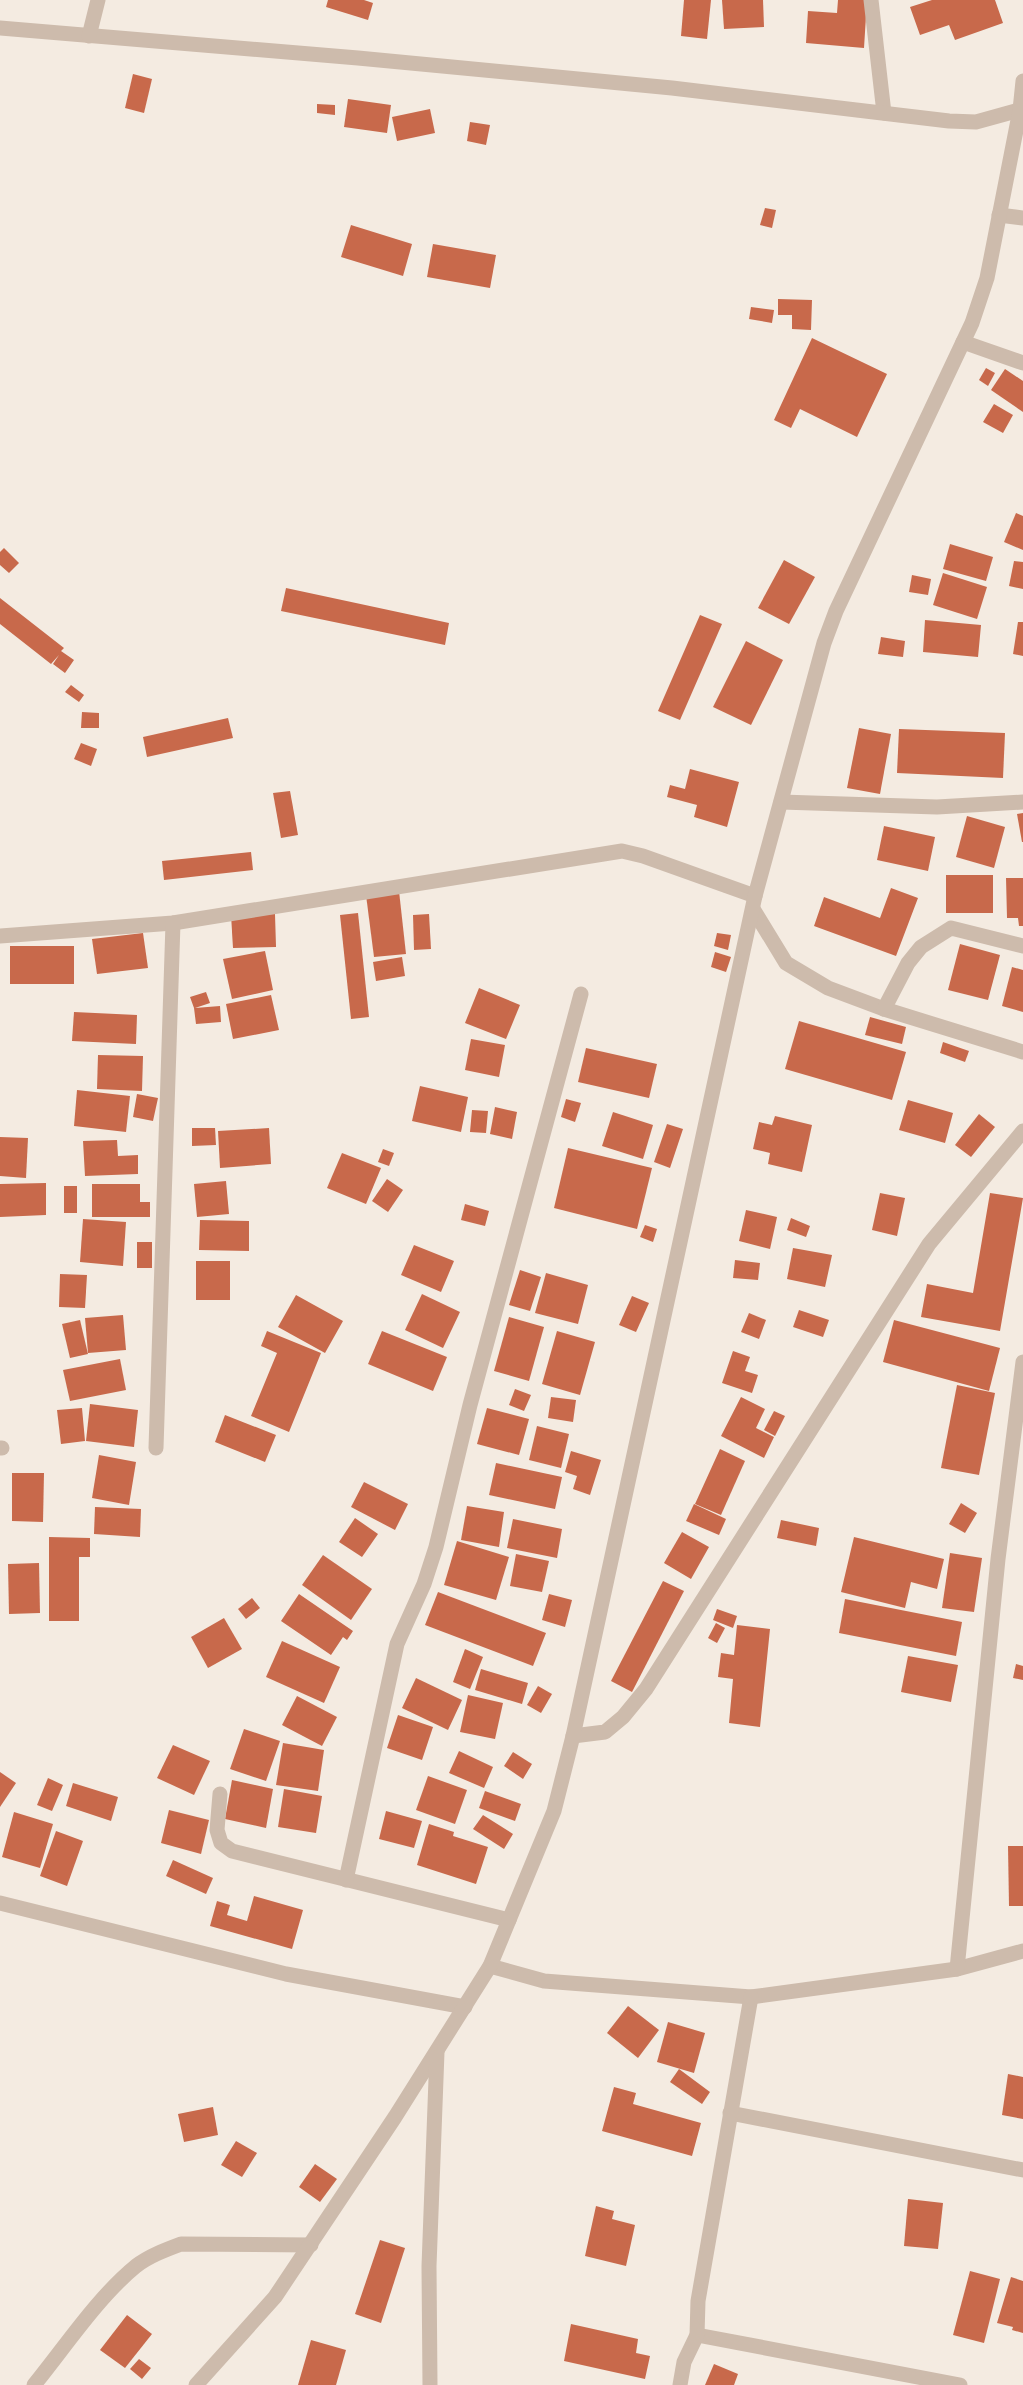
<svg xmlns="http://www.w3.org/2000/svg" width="1023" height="2385" viewBox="0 0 1023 2385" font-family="'IBM Plex Sans',sans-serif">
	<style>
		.building { fill: #c8694b }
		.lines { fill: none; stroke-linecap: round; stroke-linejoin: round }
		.street { stroke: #cdbbac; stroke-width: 15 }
	</style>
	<rect width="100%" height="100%" fill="#f4ebe1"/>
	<g class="building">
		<polygon points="328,0 364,0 373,3 368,20 326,7"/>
		<polygon points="684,0 711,0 707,39 681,36"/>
		<polygon points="722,0 763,0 764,27 724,29"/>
		<polygon points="838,0 867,0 864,48 806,43 808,11 837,13"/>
		<polygon points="932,0 995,0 1003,23 955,40 949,25 920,35 910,7"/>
		<polygon points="133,74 152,79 144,113 125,108"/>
		<polygon points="348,99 391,105 387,133 344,127"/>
		<polygon points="317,104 335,105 335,115 317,113"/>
		<polygon points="430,109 435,133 397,141 392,117"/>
		<polygon points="470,122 490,125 486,145 467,141"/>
		<polygon points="765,208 776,210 772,228 760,225"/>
		<polygon points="351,225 412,244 403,276 341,257"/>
		<polygon points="433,244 496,255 490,288 427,277"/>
		<polygon points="778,299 812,300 811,330 792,329 792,315 778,315"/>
		<polygon points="751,307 774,310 772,323 749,319"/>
		<polygon points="812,338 887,374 857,437 800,409 791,428 774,420"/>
		<polygon points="986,368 995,373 988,386 979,380"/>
		<polygon points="1005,369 1023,381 1023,412 991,390"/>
		<polygon points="994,404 1013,415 1003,433 983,422"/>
		<polygon points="1016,513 1023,516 1023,550 1004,542"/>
		<polygon points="950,544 993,557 986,581 943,569"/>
		<polygon points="4,548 19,563 9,573 0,565 0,552"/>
		<polygon points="784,560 815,577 789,624 758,608"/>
		<polygon points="1014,561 1023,562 1023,589 1009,586"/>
		<polygon points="943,573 987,587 977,619 933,605"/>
		<polygon points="912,575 931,579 928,595 909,592"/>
		<polygon points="286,588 449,623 445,645 281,611"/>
		<polygon points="0,598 64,648 61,651 74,660 65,673 53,664 59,655 51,664 0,624"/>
		<polygon points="700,615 722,624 680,720 658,711"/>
		<polygon points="925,620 981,625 978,657 923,652"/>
		<polygon points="1018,622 1023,622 1023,656 1013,654"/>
		<polygon points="881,637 905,641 903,657 878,654"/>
		<polygon points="746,641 783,660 751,725 713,707"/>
		<polygon points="71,685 84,695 79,702 65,692"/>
		<polygon points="82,712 99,713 99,728 81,728"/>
		<polygon points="228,718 233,738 147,757 143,737"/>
		<polygon points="859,728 891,734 880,794 847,788"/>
		<polygon points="899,729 1005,733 1003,778 897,773"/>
		<polygon points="81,743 97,749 91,766 74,759"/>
		<polygon points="690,769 739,782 727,827 694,817 697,805 667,797 670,785 685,789"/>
		<polygon points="290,791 298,835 281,838 273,793"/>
		<polygon points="1023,813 1023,842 1022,842 1017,814"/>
		<polygon points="967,816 1005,827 994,868 956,857"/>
		<polygon points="884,826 935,837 928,871 877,860"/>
		<polygon points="251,852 253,870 164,880 162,861"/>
		<rect x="946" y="875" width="47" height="38"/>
		<polygon points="1006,878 1023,878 1023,926 1019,926 1018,918 1007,918"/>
		<polygon points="891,888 918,898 896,956 814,926 824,897 880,918"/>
		<polygon points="399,891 406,954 374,957 366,895"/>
		<polygon points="358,913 369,1017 351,1019 340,915"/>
		<polygon points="275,914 276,947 233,948 231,915"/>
		<polygon points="429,914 431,949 414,950 413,915"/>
		<polygon points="143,933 148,968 97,974 92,939"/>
		<polygon points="717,933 731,935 728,950 714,946"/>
		<polygon points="960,944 1000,955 988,1000 948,990"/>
		<rect x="10" y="946" width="64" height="38"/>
		<polygon points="265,951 273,990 232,999 223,959"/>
		<polygon points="715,952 731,957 726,972 711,967"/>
		<polygon points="402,957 405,976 376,981 373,962"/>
		<polygon points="1012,967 1023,970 1023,1012 1002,1006"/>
		<polygon points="479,988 520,1005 506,1039 465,1023"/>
		<polygon points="206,992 210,1003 195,1008 220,1006 221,1022 196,1024 194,1008 190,997"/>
		<polygon points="271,995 279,1030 233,1039 226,1004"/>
		<polygon points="74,1012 137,1015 136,1044 72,1041"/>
		<polygon points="870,1017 906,1027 902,1044 865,1035"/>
		<polygon points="799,1021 906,1052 892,1100 785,1069"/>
		<polygon points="471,1039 505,1045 499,1077 465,1070"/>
		<polygon points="943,1042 969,1051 965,1062 940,1053"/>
		<polygon points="586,1048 657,1064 649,1098 578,1082"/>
		<polygon points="98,1055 143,1056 142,1091 97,1089"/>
		<polygon points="420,1086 468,1097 461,1132 412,1121"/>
		<polygon points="77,1090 130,1096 126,1132 74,1126"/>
		<polygon points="137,1094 158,1098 153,1121 133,1117"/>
		<polygon points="566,1099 581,1103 575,1122 561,1117"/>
		<polygon points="908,1100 953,1113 945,1143 899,1130"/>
		<polygon points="495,1107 517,1112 512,1139 490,1134"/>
		<polygon points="472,1110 488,1111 486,1133 470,1132"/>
		<polygon points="613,1112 653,1125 643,1159 602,1146"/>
		<polygon points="979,1114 995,1127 971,1157 955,1145"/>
		<polygon points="775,1116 812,1125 802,1172 768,1164 770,1153 753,1149 759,1122 772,1125"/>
		<polygon points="667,1124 683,1129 670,1168 654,1162"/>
		<polygon points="192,1128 215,1128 216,1145 192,1146"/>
		<polygon points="269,1128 271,1164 220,1168 218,1131"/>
		<polygon points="0,1137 28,1138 26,1178 0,1176"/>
		<polygon points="117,1140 118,1156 138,1155 138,1174 85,1176 83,1141"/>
		<polygon points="568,1148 652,1168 637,1229 554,1208"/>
		<polygon points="383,1149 394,1153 389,1166 378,1162"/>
		<polygon points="342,1153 381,1168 366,1204 327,1188"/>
		<polygon points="387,1179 403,1190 388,1212 372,1201"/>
		<polygon points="226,1181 229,1214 197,1217 194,1184"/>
		<polygon points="46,1183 46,1215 0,1217 0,1184"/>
		<polygon points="92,1184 140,1184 140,1202 150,1202 150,1217 92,1217"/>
		<rect x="64" y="1186" width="13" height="27"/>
		<polygon points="880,1193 905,1198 897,1236 872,1230"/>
		<polygon points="990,1193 1023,1198 1000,1331 921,1317 927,1284 973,1293"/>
		<polygon points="465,1204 489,1211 485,1226 461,1220"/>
		<polygon points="746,1210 777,1217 770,1249 739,1241"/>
		<polygon points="791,1218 810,1226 806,1237 787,1230"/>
		<polygon points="83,1219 126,1222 123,1266 80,1262"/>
		<polygon points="200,1220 249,1221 249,1251 199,1250"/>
		<polygon points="645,1225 657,1229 653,1242 640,1237"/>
		<rect x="137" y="1242" width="15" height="26"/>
		<polygon points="414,1245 454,1261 441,1292 401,1275"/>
		<polygon points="793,1248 832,1255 825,1287 787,1279"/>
		<polygon points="735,1260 760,1263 758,1280 733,1278"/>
		<rect x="196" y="1261" width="34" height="39"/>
		<polygon points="520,1270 541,1277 530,1311 509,1305"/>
		<polygon points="546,1273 588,1285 578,1324 535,1313"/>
		<polygon points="60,1274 87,1275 85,1308 59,1307"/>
		<polygon points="422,1294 460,1312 443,1348 405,1330"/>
		<polygon points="296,1295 343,1321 325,1353 278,1327"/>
		<polygon points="632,1296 649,1303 636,1332 619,1325"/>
		<polygon points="799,1310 829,1320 823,1337 793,1327"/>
		<polygon points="749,1313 766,1320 759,1339 741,1332"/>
		<polygon points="123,1315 126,1350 88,1353 85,1318"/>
		<polygon points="509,1317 544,1327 529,1381 494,1371"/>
		<polygon points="80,1320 88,1354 70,1358 62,1324"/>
		<polygon points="894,1320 1000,1348 989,1391 883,1362"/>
		<polygon points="267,1331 321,1353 289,1432 251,1416 277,1353 261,1346"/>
		<polygon points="382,1331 447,1357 433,1391 368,1364"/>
		<polygon points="557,1331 595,1342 580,1395 542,1384"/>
		<polygon points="733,1351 750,1357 745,1371 758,1375 752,1393 722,1383"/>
		<polygon points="120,1359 126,1390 70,1401 63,1370"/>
		<polygon points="957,1385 995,1393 979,1475 941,1468"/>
		<polygon points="515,1389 531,1395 524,1411 509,1405"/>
		<polygon points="551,1397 576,1400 573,1422 548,1418"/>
		<polygon points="741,1397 765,1409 756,1428 774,1437 764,1458 721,1436"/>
		<polygon points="90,1404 138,1410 134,1447 86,1441"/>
		<polygon points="82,1408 85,1441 61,1444 57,1410"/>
		<polygon points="487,1408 529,1419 519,1455 477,1444"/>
		<polygon points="774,1411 785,1416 775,1436 764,1430"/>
		<polygon points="225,1415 276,1435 265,1462 215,1442"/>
		<polygon points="537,1426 569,1434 561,1468 529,1460"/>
		<polygon points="720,1449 745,1461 721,1515 695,1504"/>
		<polygon points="571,1451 601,1460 590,1495 573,1489 577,1476 565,1472"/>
		<polygon points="99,1455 136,1462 129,1505 92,1498"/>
		<polygon points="496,1463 562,1477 555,1509 489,1495"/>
		<polygon points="12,1473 44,1473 43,1522 12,1521"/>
		<polygon points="364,1482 408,1504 395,1530 351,1507"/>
		<polygon points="961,1503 977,1513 965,1533 949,1524"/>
		<polygon points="694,1504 726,1519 719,1535 686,1521"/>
		<polygon points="467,1506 504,1512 499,1547 461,1540"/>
		<polygon points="95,1507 141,1509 140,1537 94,1534"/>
		<polygon points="355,1518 378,1534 362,1557 339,1542"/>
		<polygon points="513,1519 562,1529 557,1558 507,1548"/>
		<polygon points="781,1520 819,1528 816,1546 777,1538"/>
		<polygon points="682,1532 709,1547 691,1579 664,1563"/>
		<polygon points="49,1537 90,1538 90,1557 79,1557 79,1621 49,1621"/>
		<polygon points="854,1537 944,1559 937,1589 911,1582 905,1608 841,1592"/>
		<polygon points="457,1541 509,1557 496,1600 444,1585"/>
		<polygon points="950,1553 982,1558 974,1612 942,1608"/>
		<polygon points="516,1554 549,1561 542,1592 510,1586"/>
		<polygon points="323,1555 372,1589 351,1620 302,1585"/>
		<polygon points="39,1563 40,1613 9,1614 8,1564"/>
		<polygon points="663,1581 684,1591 632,1692 611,1681"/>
		<polygon points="438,1592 546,1633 533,1666 425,1625"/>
		<polygon points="299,1594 353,1631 347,1640 343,1637 331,1655 281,1621"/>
		<polygon points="549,1594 572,1600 565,1627 542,1620"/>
		<polygon points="252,1598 260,1608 246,1619 238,1609"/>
		<polygon points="845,1599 962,1622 956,1656 839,1633"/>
		<polygon points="717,1609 737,1616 733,1628 713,1620"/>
		<polygon points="224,1618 242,1649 208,1668 191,1637"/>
		<polygon points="716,1623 725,1628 717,1643 708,1638"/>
		<polygon points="737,1625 770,1629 760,1727 729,1723 733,1679 718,1677 721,1653 734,1655"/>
		<polygon points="282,1641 340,1667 324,1703 266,1677"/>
		<polygon points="465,1649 483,1657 470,1689 453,1682"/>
		<polygon points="908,1656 958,1665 951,1702 901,1692"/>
		<polygon points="1016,1664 1023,1666 1023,1680 1013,1678"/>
		<polygon points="481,1669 528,1683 522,1704 475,1690"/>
		<polygon points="416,1678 462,1700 448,1730 402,1708"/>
		<polygon points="538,1686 552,1694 541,1713 527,1705"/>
		<polygon points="468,1695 503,1703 495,1739 460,1732"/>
		<polygon points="297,1696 337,1717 322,1746 282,1725"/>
		<polygon points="398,1715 433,1727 422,1760 387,1748"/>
		<polygon points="244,1729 280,1741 266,1781 230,1769"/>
		<polygon points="283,1743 324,1750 318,1791 276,1785"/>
		<polygon points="173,1745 210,1761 194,1795 157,1778"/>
		<polygon points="459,1751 493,1767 484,1788 449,1773"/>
		<polygon points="513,1752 532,1764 523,1779 504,1766"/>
		<polygon points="0,1772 16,1783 0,1807"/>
		<polygon points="428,1776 467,1790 455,1824 416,1810"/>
		<polygon points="48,1778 63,1785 52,1811 37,1805"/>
		<polygon points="232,1780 273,1789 266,1828 225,1819"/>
		<polygon points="73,1783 118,1797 111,1821 66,1806"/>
		<polygon points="284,1789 322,1796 316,1833 278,1827"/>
		<polygon points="485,1791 521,1804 515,1821 479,1808"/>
		<polygon points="169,1810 209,1820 201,1854 161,1843"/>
		<polygon points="386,1811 422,1821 414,1848 379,1839"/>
		<polygon points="14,1812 53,1824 40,1868 2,1857"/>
		<polygon points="483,1815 513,1834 504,1849 473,1829"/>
		<polygon points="429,1824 454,1832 453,1836 488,1847 476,1884 417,1865"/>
		<polygon points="56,1831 83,1841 67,1886 40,1876"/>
		<polygon points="1008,1846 1023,1846 1023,1906 1009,1906"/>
		<polygon points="173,1860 213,1878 206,1894 166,1876"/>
		<polygon points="254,1896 303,1910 292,1949 210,1926 217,1901 230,1905 227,1915 247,1921"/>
		<polygon points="628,2006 659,2030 638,2058 607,2033"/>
		<polygon points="668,2022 705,2033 694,2073 657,2062"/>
		<polygon points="679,2069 710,2092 702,2104 670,2082"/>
		<polygon points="1008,2074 1023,2077 1023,2119 1002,2115"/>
		<polygon points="614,2087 636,2093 633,2104 701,2123 692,2156 602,2131"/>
		<polygon points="213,2107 218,2135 184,2142 178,2114"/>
		<polygon points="236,2141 257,2153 242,2177 221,2165"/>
		<polygon points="315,2164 337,2179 320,2202 299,2187"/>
		<polygon points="908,2199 943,2203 938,2249 904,2246"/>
		<polygon points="596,2206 614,2211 612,2219 635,2225 626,2266 585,2256"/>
		<polygon points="380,2240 405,2248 381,2323 355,2314"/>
		<polygon points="970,2271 1000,2279 984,2343 953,2335"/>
		<polygon points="1011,2277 1023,2281 1023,2333 1012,2330 1013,2327 997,2323"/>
		<polygon points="127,2315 152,2334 125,2368 100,2350"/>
		<polygon points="571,2324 638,2339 636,2353 650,2356 645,2379 564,2361"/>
		<polygon points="311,2340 346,2350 336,2385 298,2385"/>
		<polygon points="139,2359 151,2368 142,2379 130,2369"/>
		<polygon points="714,2364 738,2374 734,2385 705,2385"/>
	</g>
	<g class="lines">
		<g class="street">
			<polyline points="871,0 884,113"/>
			<polyline points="0,28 358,58 672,88 949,121 976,122 1023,109"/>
			<polyline points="89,36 98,0"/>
			<polyline points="999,215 1023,218"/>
			<polyline points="963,342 1023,363"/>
			<polyline points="781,802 937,807 1023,802"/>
			<polyline points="753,909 786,963 828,988 884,1009 1023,1052"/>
			<polyline points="0,936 173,923 622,851 643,856 755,896"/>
			<polyline points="884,1009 908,963 921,947 951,928 1023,946"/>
			<polyline points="0,1448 2,1448"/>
			<polyline points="156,1448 173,923"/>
			<polyline points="573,1736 605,1732 623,1717 646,1689 929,1244 1023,1131"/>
			<polyline points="220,1794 217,1830 221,1843 232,1851 509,1920"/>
			<polyline points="346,1880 397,1644 424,1584 436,1547 470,1405 581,994"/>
			<polyline points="0,1903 286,1974 465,2007"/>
			<polyline points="490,1966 544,1981 751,1997 957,1969 1023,1951"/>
			<polyline points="957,1969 998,1559 1023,1362"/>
			<polyline points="730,2113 1023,2170"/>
			<polyline points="697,2335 960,2385"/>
			<path d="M34,2385C65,2347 98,2297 136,2266C149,2256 165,2250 181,2244L311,2245"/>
			<polyline points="196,2385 275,2297 395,2117 490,1966 554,1811 573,1736 755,896 824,643 836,611 972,323 987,278 1020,110 1023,81"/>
			<polyline points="430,2385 429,2266 437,2052"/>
			<polyline points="680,2385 684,2362 697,2335 698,2301 751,1997"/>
		</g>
	</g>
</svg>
